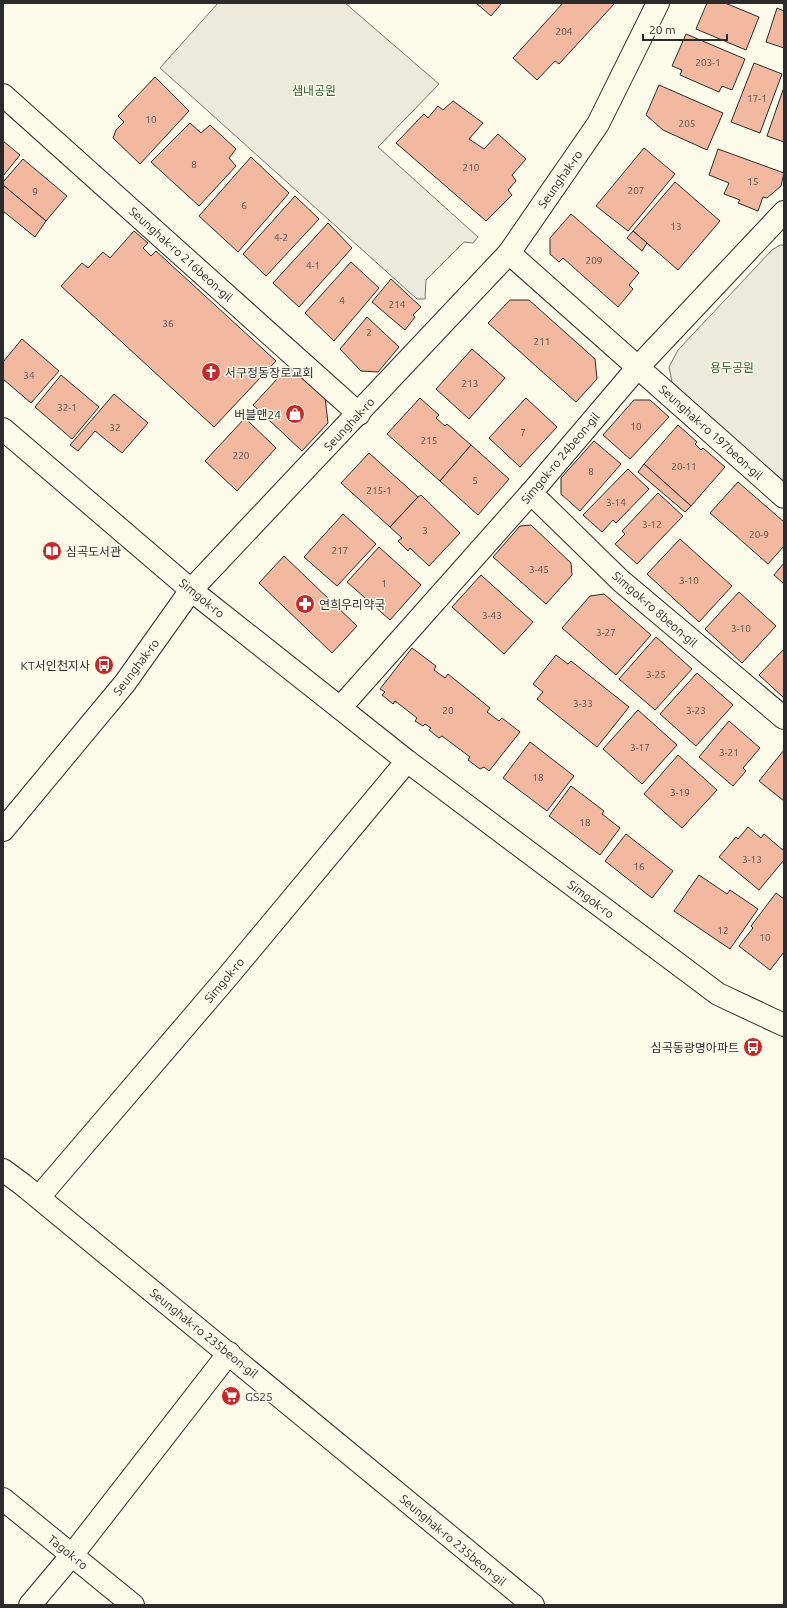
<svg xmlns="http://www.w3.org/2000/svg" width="787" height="1608" viewBox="0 0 787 1608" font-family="Ubuntu,'Noto Sans KR',sans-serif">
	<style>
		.green { fill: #ecebdb; stroke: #74746e }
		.building { fill: #f2b8a0; stroke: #2b2b2b }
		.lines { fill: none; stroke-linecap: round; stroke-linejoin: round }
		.minor-casing { stroke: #2b2b2b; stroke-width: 24 }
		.minor { stroke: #fdfbea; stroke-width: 22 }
		.labels { text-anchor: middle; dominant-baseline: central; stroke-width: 3; stroke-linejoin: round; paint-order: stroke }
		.number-label { font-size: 10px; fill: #5d4e48 }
		.park-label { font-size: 12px; fill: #34623c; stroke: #fdfbea }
		.street-label { font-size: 12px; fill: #2b2b2b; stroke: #fdfbea }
		.poi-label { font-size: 12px; fill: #2b2b2b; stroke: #fdfbea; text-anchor: start }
	</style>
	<rect width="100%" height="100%" fill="#fdfbea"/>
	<g class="green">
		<polygon points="218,3 345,3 439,84 378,147 478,237 473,243 464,242 426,280 425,299 417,299 160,68"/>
		<polygon points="780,245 784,245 784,484 672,382 669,367 678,350 772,250"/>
	</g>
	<g class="building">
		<polygon points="476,3 502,3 491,16"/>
		<polygon points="563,3 615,3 559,64 555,61 537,80 513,58"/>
		<polygon points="707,3 725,3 759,17 746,50 696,29"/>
		<polygon points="777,8 784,11 784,48 766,42"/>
		<polygon points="686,34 745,59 732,90 722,86 719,92 680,75 682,70 672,66"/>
		<polygon points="754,63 782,74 760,133 731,122"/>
		<polygon points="155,77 189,111 140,164 113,138 116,130 124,122 118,116"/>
		<polygon points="659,85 723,113 707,150 663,130 646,115"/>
		<polygon points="784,87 784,142 767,136"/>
		<polygon points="453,101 483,123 469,139 484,149 498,134 526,159 512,175 516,181 508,190 512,195 486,221 396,143 424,114 428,118 438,106 443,110"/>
		<polygon points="190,123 201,133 210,125 236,149 229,158 236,166 199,206 151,162"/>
		<polygon points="3,141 20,155 3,176"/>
		<polygon points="644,148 675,174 628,231 596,206"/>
		<polygon points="718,149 784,173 781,186 767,198 763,197 758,211 738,203 740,200 724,194 729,183 709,175"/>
		<polygon points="251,157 289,193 238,252 199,216"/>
		<polygon points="23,159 67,196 46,221 3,185 3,182"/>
		<polygon points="675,182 720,221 678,270 633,231"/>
		<polygon points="3,185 46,221 35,237 3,211"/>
		<polygon points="295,196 319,219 266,276 243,254"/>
		<polygon points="571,214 639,273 629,285 633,289 618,307 563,258 559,262 550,254 550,238"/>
		<polygon points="328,223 352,248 299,307 273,283"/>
		<polygon points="134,231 148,243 143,248 151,256 156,251 276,361 214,427 61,286 82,263 88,268 103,252 110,258"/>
		<polygon points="633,231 647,243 642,251 627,238"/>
		<polygon points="351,262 379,288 334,341 305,313"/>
		<polygon points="391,279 421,307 413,315 415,317 405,330 372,302"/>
		<polygon points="510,300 529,300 595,359 597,379 576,402 488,323"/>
		<polygon points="367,317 399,347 378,372 361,371 340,349"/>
		<polygon points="22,339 59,371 31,403 3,379 3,362"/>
		<polygon points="472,349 505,378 469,419 436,389"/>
		<polygon points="290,365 325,397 328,423 302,451 253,405"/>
		<polygon points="61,375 99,407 72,439 35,407"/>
		<polygon points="114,394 148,423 122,453 95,431 78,451 70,445"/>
		<polygon points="420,398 439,415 436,418 445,426 447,424 471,445 440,481 387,434"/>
		<polygon points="526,398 557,427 520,467 489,438"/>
		<polygon points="634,400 650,400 669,417 630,459 603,435"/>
		<polygon points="245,418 276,448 237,491 205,461"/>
		<polygon points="678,425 697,442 695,444 701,450 703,448 725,467 691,506 644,464"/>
		<polygon points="594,441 621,464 580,511 561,494 561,478"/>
		<polygon points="471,445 509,479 478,515 440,481"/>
		<polygon points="369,453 418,497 390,527 341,483"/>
		<polygon points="644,464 691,506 685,512 638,472"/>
		<polygon points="628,469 649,489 616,523 613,520 602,532 583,515"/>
		<polygon points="738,482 784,522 784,546 768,564 710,513"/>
		<polygon points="658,493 683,516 637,564 615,544 625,534 622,531"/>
		<polygon points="421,495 460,533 429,566 410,548 408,551 398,541 402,538 390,527 418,497"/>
		<polygon points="343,514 376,544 337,586 304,557"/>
		<polygon points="531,525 571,563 572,575 546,604 493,557 520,526"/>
		<polygon points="680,539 732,586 699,622 647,574"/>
		<polygon points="379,547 421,585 390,620 347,582"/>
		<polygon points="284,556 357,626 332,653 259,583"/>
		<polygon points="784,563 784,584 774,575"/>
		<polygon points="481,575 533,622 504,654 452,607"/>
		<polygon points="739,592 776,626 742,663 705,629"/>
		<polygon points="604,594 651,635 616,675 562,628 590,596"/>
		<polygon points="656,637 692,669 655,710 619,679"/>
		<polygon points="412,648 436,666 434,670 445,678 448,674 490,708 487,712 499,721 502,718 520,732 489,771 484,767 480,769 468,760 470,757 442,736 439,738 429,730 431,728 425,724 423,726 415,721 417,718 395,701 393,704 382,695 385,692 380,689"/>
		<polygon points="784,649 784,698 759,675"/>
		<polygon points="556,655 568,664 571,661 629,707 597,747 537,699 543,692 533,684"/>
		<polygon points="697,673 733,705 696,746 660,714"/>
		<polygon points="638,710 677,745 642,784 603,749"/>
		<polygon points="729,721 760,748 743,768 746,771 733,786 699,757"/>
		<polygon points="530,742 574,776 547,811 503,778"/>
		<polygon points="784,750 784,801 759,781"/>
		<polygon points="678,755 717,790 682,828 644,794"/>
		<polygon points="571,786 604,811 602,814 620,828 600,855 549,816"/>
		<polygon points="748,827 761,838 764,834 784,851 784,860 759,890 719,857 736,837 738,839"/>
		<polygon points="626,834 673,871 652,898 605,861"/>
		<polygon points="699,875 727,894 730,890 758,909 730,949 674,911"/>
		<polygon points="776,893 784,899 784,952 770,970 739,946 753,928 751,926"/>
	</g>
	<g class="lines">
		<defs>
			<g id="minor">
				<polyline points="3,95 359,414"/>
				<polyline points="509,253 784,497"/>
				<polyline points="3,429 191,590 407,761 718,994 784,1025"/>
				<polyline points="531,493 621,581 784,718"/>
				<polyline points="340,708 531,493 638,367 784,212"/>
				<polyline points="3,830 125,683 191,590 509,253 598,124 658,3"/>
				<polyline points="3,1170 22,1184 533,1605"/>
				<polyline points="39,1197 229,975 407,761"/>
				<polyline points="3,1499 133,1605"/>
				<polyline points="30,1605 72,1555 229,1353"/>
			</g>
		</defs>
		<use href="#minor" class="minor-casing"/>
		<use href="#minor" class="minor"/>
	</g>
	<defs>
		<symbol id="church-disc" viewBox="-11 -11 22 22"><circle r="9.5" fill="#c62828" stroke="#fdfbea"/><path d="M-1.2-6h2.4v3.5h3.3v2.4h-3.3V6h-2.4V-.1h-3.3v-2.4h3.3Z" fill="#fff"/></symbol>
		<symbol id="shop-disc" viewBox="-11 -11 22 22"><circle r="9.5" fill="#c62828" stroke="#fdfbea"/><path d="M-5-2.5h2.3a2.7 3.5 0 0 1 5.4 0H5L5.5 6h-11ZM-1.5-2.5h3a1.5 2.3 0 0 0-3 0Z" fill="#fff"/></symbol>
		<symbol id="library-disc" viewBox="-11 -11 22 22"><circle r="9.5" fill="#c62828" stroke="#fdfbea"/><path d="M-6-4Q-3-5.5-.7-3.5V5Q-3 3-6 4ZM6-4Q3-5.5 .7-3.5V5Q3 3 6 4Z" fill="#fff"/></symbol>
		<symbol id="pharmacy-disc" viewBox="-11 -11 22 22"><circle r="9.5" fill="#c62828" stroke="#fdfbea"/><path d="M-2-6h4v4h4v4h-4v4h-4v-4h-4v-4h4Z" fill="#fff"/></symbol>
		<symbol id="bus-disc" viewBox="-11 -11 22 22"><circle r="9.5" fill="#c62828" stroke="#fdfbea"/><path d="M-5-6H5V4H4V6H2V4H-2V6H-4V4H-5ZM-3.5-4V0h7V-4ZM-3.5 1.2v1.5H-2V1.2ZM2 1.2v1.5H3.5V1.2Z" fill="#fff"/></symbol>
		<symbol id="supermarket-disc" viewBox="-11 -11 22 22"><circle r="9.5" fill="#c62828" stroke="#fdfbea"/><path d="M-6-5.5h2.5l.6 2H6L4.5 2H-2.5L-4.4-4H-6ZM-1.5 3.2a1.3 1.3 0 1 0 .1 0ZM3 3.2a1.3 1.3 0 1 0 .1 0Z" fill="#fff"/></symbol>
	</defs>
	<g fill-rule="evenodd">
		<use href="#church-disc" x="200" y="361" width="22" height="22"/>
		<use href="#shop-disc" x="284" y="403" width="22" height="22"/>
		<use href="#library-disc" x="41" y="540" width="22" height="22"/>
		<use href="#pharmacy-disc" x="294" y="593" width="22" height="22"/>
		<use href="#bus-disc" x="93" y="654" width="22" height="22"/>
		<use href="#bus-disc" x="742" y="1036" width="22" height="22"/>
		<use href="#supermarket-disc" x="220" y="1385" width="22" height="22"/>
	</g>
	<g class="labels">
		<g class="number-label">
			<text x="564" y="31">204</text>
			<text x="708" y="62">203-1</text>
			<text x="757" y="98">17-1</text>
			<text x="151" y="119">10</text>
			<text x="687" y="123">205</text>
			<text x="194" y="164">8</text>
			<text x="471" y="167">210</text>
			<text x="753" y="181">15</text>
			<text x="636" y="190">207</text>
			<text x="35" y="191">9</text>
			<text x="244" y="205">6</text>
			<text x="676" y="226">13</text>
			<text x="281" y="237">4-2</text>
			<text x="594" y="260">209</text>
			<text x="313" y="265">4-1</text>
			<text x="342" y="300">4</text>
			<text x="397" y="304">214</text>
			<text x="168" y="323">36</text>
			<text x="369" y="332">2</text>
			<text x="542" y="341">211</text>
			<text x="29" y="375">34</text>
			<text x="470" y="383">213</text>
			<text x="67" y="407">32-1</text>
			<text x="636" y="426">10</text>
			<text x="115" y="427">32</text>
			<text x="523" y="432">7</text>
			<text x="429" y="440">215</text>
			<text x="241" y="455">220</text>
			<text x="684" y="466">20-11</text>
			<text x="591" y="471">8</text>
			<text x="475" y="480">5</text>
			<text x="379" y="490">215-1</text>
			<text x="616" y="502">3-14</text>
			<text x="652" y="524">3-12</text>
			<text x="425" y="530">3</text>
			<text x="759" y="534">20-9</text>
			<text x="340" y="550">217</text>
			<text x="539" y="569">3-45</text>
			<text x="689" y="580">3-10</text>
			<text x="384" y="583">1</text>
			<text x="492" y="615">3-43</text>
			<text x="741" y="628">3-10</text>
			<text x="606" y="632">3-27</text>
			<text x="656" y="674">3-25</text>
			<text x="583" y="703">3-33</text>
			<text x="448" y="710">20</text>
			<text x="696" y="710">3-23</text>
			<text x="640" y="747">3-17</text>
			<text x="729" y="752">3-21</text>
			<text x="538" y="777">18</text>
			<text x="680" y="792">3-19</text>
			<text x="585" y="822">18</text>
			<text x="752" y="859">3-13</text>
			<text x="639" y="866">16</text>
			<text x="723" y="930">12</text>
			<text x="765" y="937">10</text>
		</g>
		<g class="park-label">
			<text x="314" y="90">샘내공원</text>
			<text x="732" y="367">용두공원</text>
		</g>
		<g class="street-label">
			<text transform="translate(560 179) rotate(-55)">Seunghak-ro</text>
			<text transform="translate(181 254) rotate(42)">Seunghak-ro 216beon-gil</text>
			<text transform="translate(349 424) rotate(-47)">Seunghak-ro</text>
			<text transform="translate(711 432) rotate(42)">Seunghak-ro 197beon-gil</text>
			<text transform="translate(560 458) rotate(-50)">Simgok-ro 24beon-gil</text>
			<text transform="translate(202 598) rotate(39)">Simgok-ro</text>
			<text transform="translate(655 609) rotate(41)">Simgok-ro 8beon-gil</text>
			<text transform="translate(136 667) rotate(-53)">Seunghak-ro</text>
			<text transform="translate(591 899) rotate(37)">Simgok-ro</text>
			<text transform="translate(224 980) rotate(-50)">Simgok-ro</text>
			<text transform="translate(204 1333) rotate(39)">Seunghak-ro 235beon-gil</text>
			<text transform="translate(453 1540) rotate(40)">Seunghak-ro 235beon-gil</text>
			<text transform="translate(68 1552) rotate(39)">Tagok-ro</text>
		</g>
		<g class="poi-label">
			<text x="225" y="372">서구정동장로교회</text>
			<text x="281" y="414" text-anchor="end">버블맨24</text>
			<text x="66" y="551">심곡도서관</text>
			<text x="319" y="604">연희우리약국</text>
			<text x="90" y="665" text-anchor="end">KT서인천지사</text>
			<text x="739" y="1047" text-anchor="end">심곡동광명아파트</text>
			<text x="245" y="1396">GS25</text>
		</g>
	</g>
	<rect width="787" height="1608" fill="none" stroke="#2b2b2b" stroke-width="8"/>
	<path d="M643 34v6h84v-6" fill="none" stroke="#2b2b2b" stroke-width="2"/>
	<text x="649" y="34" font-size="12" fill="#2b2b2b" stroke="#fdfbea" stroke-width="3" paint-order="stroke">20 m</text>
</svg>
